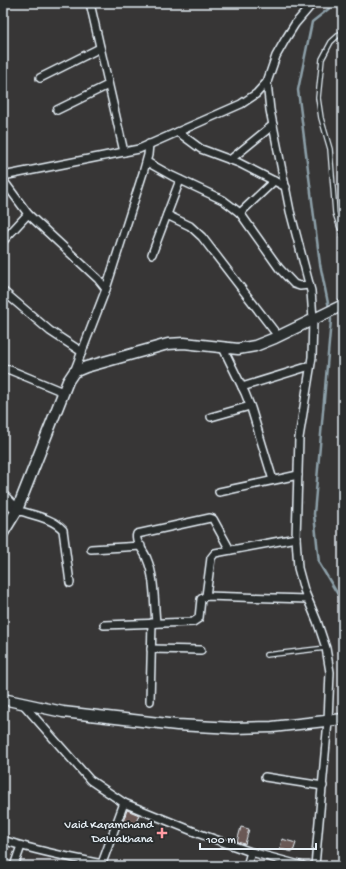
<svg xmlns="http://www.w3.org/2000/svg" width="346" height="869" viewBox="0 0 346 869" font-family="'Gochi Hand',sans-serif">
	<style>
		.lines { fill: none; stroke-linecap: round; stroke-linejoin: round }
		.stream { stroke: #8da0a9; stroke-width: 2.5 }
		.building { fill: #6b5954; stroke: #e8f1f8 }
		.lane-casing { stroke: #e8f1f8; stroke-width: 6 }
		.street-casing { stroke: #e8f1f8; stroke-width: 10 }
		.secondary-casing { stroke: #e8f1f8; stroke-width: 13 }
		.lane { stroke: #2a2d2e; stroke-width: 3.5 }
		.street { stroke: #2a2d2e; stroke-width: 7 }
		.secondary { stroke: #2a2d2e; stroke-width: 10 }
		.poi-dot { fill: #ff9aa2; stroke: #2a2d2e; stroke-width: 1.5 }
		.labels { text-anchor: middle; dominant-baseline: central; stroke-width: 4; stroke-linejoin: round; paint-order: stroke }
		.poi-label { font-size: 12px; fill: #e8f1f8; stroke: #2a2d2e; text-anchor: end }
	</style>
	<rect width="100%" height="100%" fill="#373636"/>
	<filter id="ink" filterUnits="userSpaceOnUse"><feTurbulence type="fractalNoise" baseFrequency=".025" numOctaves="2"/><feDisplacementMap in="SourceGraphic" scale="8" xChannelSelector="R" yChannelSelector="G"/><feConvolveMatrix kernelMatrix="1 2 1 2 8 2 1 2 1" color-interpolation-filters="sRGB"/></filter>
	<g filter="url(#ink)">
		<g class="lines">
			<g class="stream">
				<polyline points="329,308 320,264 298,90 312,22 336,3"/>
				<polyline points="330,313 331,320 314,514 319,563 343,603"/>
			</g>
		</g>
		<g class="building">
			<polygon points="127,810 139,815 134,827 123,822"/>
			<polygon points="241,827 249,829 245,844 237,842"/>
			<polygon points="282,839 296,843 293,852 280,849"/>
		</g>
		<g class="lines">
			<defs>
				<g id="lane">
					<polyline points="343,31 331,42 322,59 318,98 321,118 330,149 335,213 343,237"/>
					<polyline points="266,655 326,648"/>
				</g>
				<g id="street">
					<polyline points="90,3 124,152"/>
					<polyline points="313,3 295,24 285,40 276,56 267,82 270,110 290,211 311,291 313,319 312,357 299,438 296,538 298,568 304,590 317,621 326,648 330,672 328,721 315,866"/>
					<polyline points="40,78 100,48"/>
					<polyline points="57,110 108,85"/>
					<polyline points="178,132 201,149 239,163 286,187"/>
					<polyline points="230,160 273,125"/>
					<polyline points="147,162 172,176 223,200 231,206 240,213 279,268 294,284 300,286 309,285"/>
					<polyline points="3,176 139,149 241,104 256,94 267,82"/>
					<polyline points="3,180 28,214 98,279 106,289"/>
					<polyline points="240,213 274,181"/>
					<polyline points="167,215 190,226 202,237 278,336"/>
					<polyline points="3,241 28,214"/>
					<polyline points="152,254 180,180"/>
					<polyline points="3,291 50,331 82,352"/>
					<polyline points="223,348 245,393 251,408 273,480"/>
					<polyline points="3,369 10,370 63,392"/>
					<polyline points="74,372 106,289 143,173 148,155 149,144"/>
					<polyline points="242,387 310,366"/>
					<polyline points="211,417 250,406"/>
					<polyline points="219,492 298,475"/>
					<path d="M17,510C32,515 53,518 63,530L70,583"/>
					<polyline points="91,549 141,546"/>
					<polyline points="206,596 211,558 215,553 296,538"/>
					<path d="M156,623C154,603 155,577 147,559C145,552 134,541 137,534L210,518L213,519L230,550"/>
					<polyline points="104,625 193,622 199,618 201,599 206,596 307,599"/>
					<polyline points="151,649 201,650"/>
					<polyline points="150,701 152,623"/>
					<polyline points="23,704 90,780 124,803 200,834 251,852 303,866"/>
					<polyline points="265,777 323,786"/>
					<path d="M3,840C35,851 69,857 102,864"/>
					<polyline points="14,866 21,846"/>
					<polyline points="101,866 124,803"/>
					<polyline points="247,866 251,852"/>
				</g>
				<g id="secondary">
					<polyline points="3,496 17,510"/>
					<polyline points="3,533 17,510 68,381 74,372 86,367 168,344 184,343 238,349 255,346 275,338 343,305"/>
					<polyline points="3,699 63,712 177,725 234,728 272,727 343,719"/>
				</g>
			</defs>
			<use href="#lane" class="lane-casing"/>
			<use href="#street" class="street-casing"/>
			<use href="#secondary" class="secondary-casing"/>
			<use href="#lane" class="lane"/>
			<use href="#street" class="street"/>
			<use href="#secondary" class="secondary"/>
		</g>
	</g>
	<path class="poi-dot" d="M160 827h4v4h4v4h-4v4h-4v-4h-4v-4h4z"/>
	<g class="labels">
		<g class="poi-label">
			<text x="153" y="826">Vaid Karamchand<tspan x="153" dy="14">Dawakhana</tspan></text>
		</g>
	</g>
	<rect width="346" height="869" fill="none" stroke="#2a2d2e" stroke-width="16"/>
	<rect x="8" y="8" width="330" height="853" fill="none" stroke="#e8f1f8" stroke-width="1.5" filter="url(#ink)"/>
	<path d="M200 843v6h116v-6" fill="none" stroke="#e8f1f8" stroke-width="2"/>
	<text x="206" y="843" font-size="12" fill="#e8f1f8" stroke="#2a2d2e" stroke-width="3" paint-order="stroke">100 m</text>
</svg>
